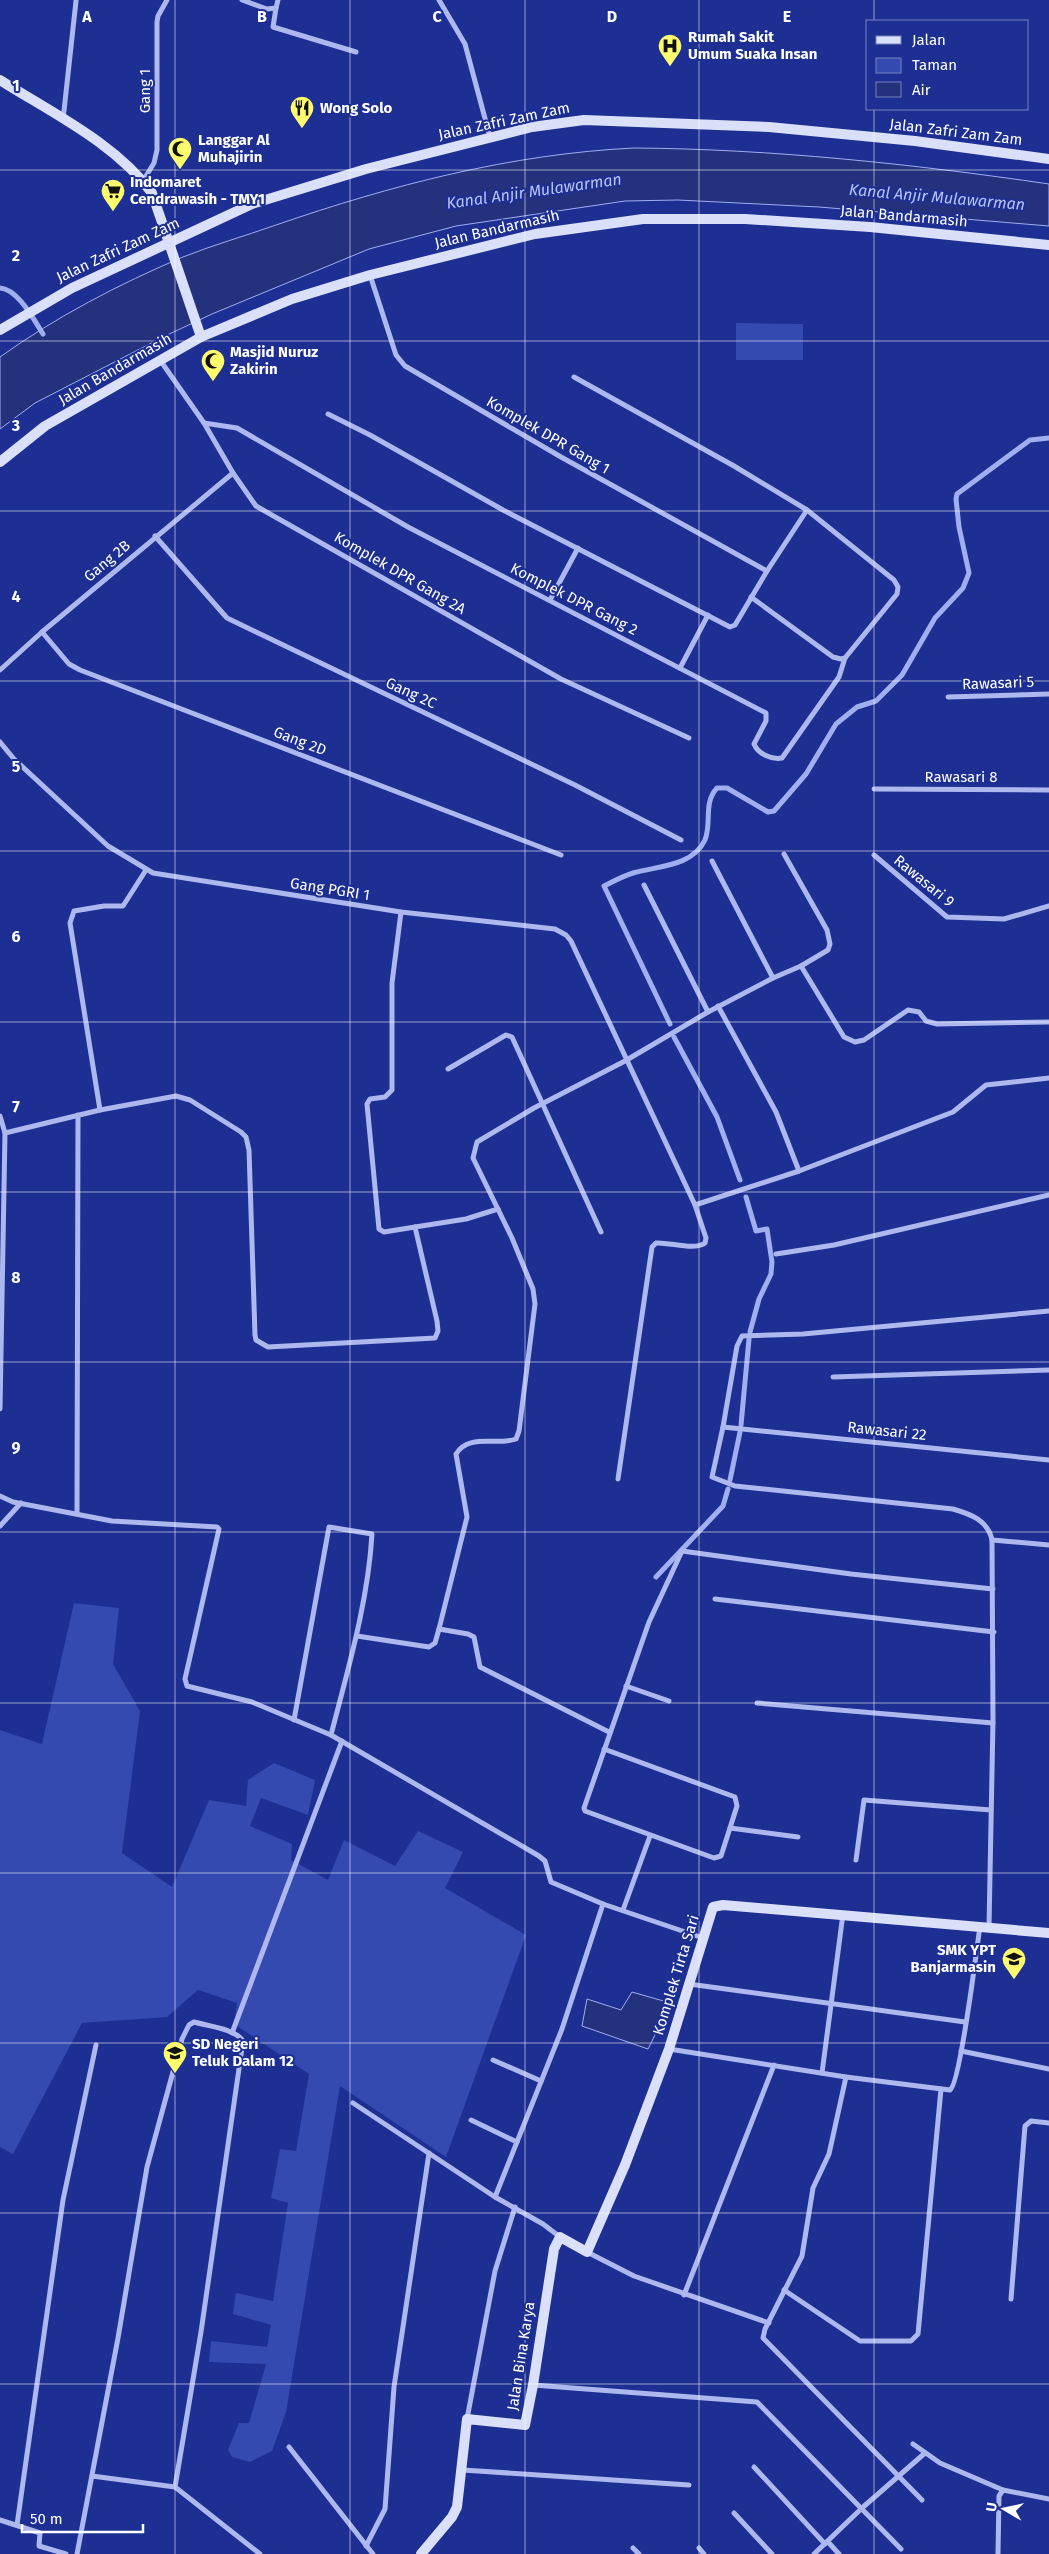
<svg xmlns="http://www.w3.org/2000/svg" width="1049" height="2554" viewBox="0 0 1049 2554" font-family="'Fira Sans',sans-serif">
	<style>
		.green { fill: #344ab0 }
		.water { fill: #24317d; stroke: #a0aff0 }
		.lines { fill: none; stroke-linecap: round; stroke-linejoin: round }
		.stream { stroke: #a0aff0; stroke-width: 5 }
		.street { stroke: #adb8ee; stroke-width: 5 }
		.secondary { stroke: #dadffa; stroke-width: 10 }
		.grid { fill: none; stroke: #fff; stroke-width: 1; stroke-opacity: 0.55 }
		.labels { text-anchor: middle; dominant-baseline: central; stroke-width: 4; stroke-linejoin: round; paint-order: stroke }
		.poi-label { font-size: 15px; font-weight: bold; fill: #fff; stroke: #1d2f92; text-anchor: start }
		.street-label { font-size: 15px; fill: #fff; stroke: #1d2f92 }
		.water-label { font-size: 16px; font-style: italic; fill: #b9c4f5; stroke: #1d2f92 }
		.grid-label { font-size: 16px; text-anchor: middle; font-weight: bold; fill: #fff; stroke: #1d2f92; stroke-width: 4; stroke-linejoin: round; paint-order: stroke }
	</style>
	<rect width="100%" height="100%" fill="#1d2f92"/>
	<g class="green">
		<polygon points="736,323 803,324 803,360 736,360"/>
		<polygon points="74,1603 119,1608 113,1664 140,1711 122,1853 172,1887 209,1800 246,1806 248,1780 274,1763 315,1780 308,1815 261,1798 250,1826 292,1844 291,1860 328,1880 344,1840 395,1866 418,1831 463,1852 445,1888 526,1935 446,2157 340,2086 286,2412 272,2451 250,2462 232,2457 228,2450 239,2423 249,2423 266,2364 209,2362 211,2341 267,2347 271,2325 233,2314 236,2293 273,2301 288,2203 271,2198 280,2149 296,2151 309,2074 234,2024 237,2003 198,1990 167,2017 82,2023 13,2154 0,2147 0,1730 42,1744"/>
	</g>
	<g class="water">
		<path d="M634,148C772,149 912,164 1049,184V226L819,207L678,200L625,201L456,226L369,249L212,314L165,336L35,403L0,429V357C56,317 119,284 183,257C213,245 245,236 276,225C392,185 511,154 634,148Z"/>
		<polygon points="632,1992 667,2002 659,2027 648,2049 582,2026 587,1999 621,2010"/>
	</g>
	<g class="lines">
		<g class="stream">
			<path d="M0,288C18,289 34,320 43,334"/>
			<path d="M670,1024L604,886C614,881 623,876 633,873C657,866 692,867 705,840C712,822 703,803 717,788H727L768,812L774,811L806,774L836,724L857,707L876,701L902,675L935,618L963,588L969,573L959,527L956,499L957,494L1030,440L1049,438"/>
			<polyline points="674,1037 717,1117 740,1180"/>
			<polyline points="746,1197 756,1231 767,1229 772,1262 771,1274 759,1299 750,1332"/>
			<polyline points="741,1425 749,1339"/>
			<polyline points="730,1480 740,1432"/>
			<polyline points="656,1577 723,1506 728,1489"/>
		</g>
		<g class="street">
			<polyline points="242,0 267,9 276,8 278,0"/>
			<polyline points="439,0 465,44 490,137"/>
			<polyline points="276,8 273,27 356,52"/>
			<polyline points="63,120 76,1"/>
			<polyline points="143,181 154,163 157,150 157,22 158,16 167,0"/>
			<polyline points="370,275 396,355 405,366 561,457 767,571"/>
			<polyline points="160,360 204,423 233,473 256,506 561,679 689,738"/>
			<polyline points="574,377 734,466 807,510 894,580 898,587 897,594 845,658 841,659 833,657 751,597"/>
			<polyline points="328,414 370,435 503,510 730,627 735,625 767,571 807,510"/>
			<path d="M204,423L237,428L408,527L766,713V721L754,744C758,754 772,760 782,758L839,677L845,658"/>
			<polyline points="155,536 227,618 575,785 681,840"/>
			<polyline points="550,600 578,548"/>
			<polyline points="42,632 69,664 80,670 561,855"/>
			<polyline points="680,668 708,615"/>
			<polyline points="0,670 42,632 233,473"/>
			<polyline points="948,697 1049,694"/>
			<path d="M0,742L14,759L108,846L153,873L401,912L555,929L566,935L571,941L695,1205L706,1238L705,1243C694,1251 670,1242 656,1243L652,1247L618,1479"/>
			<polyline points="874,789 1049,790"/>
			<polyline points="874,855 947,917 1004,919 1049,906"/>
			<polyline points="712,861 773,978"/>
			<polyline points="644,885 708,1012"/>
			<polyline points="401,912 392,983 392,1090 385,1097 370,1099 367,1104 379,1229 384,1232 415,1227"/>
			<polyline points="801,966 844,1037 855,1042 864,1040 908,1010 919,1012 926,1021 937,1024 1049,1022"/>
			<polyline points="718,1006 776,1112 799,1171"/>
			<polyline points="448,1069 506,1035 512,1037 601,1232"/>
			<polyline points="100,1110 70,923 74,911 104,906 123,906 146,870"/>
			<polyline points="0,1116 5,1133 0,1409"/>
			<polyline points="5,1133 100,1110 176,1096 190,1100 241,1132 246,1137 249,1150 255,1335 256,1340 268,1347 435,1338 438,1331 437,1321 415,1227 466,1219 498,1209"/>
			<polyline points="695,1205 799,1171 953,1112 986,1085 1049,1078"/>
			<polyline points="776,1254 834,1245 1049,1195"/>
			<polyline points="833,1377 1049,1370"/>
			<polyline points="723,1427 1049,1460"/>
			<polyline points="0,1496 13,1502 112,1521 217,1527 219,1529 185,1679 187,1686 252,1702 331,1735 539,1856 545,1861 551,1882 603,1904 703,1938"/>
			<polyline points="77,1514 78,1115"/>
			<polyline points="0,1526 21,1503"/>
			<polyline points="992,1540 1049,1545"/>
			<polyline points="715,1599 994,1632"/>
			<polyline points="357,1636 429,1647 435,1643 439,1629"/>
			<polyline points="626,1686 669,1701"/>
			<polyline points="757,1703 993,1723"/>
			<path d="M294,1720L329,1527L372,1534C368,1602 348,1669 331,1735"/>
			<path d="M609,1732L480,1667L474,1637L468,1634L439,1629L467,1517L456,1454C469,1433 496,1446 516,1439L519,1431L535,1304L533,1289L512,1238L473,1158L477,1142L534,1108L625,1061L708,1012L773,978L801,966L828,950L830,944L827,930L784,854"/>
			<polyline points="604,1749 735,1797 737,1806 721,1856 714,1858 585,1811 584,1808 649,1622 682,1551 851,1574 993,1589"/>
			<polyline points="730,1828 798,1837"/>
			<polyline points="856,1860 864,1800 991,1810"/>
			<polyline points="623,1910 650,1836"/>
			<path d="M989,1927L993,1720L992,1540C988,1520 970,1514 953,1509L735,1486L712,1477L723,1427L737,1346L742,1336L803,1334L1049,1311"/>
			<polyline points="689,1984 965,2022"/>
			<polyline points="232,2033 342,1741"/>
			<path d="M669,2049L846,2077L950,2090C960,2084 977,1947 980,1926"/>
			<polyline points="961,2051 1049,2069"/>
			<polyline points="493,2060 541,2081"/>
			<polyline points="822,2073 843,1914"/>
			<polyline points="846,2077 829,2154 813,2188 802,2256 765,2329 763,2338 922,2500"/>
			<polyline points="353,2103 495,2197 543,2224 560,2237"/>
			<polyline points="471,2120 517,2142"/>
			<polyline points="495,2197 562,2029 603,1904"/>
			<polyline points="587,2252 634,2276 769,2323"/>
			<polyline points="784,2290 860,2341 911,2341 918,2334 941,2089"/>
			<polyline points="684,2295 774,2065"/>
			<polyline points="1011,2299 1025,2126 1031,2121 1049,2123"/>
			<polyline points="533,2385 757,2402 901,2549"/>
			<polyline points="467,2419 495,2271 515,2207"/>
			<polyline points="913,2444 940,2463 1003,2490"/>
			<polyline points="289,2447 373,2554"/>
			<polyline points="754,2467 825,2544"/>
			<polyline points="463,2470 689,2485"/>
			<polyline points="92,2476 175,2487 260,2554"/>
			<polyline points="734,2513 772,2554"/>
			<polyline points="0,2520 40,2533 39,2546 66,2554"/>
			<polyline points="17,2525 63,2200 96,2045"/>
			<polyline points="828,2542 839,2554"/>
			<polyline points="366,2546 385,2509 394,2387 429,2153"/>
			<polyline points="633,2548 639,2554"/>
			<polyline points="699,2548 704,2554"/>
			<path d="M77,2554L118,2338L147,2167L182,2039L189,2025L194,2022C208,2026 236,2029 243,2041L201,2332L175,2487"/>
			<polyline points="814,2554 862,2508 925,2453"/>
			<polyline points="998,2554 999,2496 1003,2490 1049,2499"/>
		</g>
		<g class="secondary">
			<path d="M0,80C52,113 115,143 152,193L201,337"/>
			<polyline points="0,330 72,288 252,204 366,169 532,127 584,120 769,127 915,141 1049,159"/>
			<polyline points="0,462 45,426 201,337 292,299 370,275 535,234 643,219 745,219 870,227 1049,245"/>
			<polyline points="421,2554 452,2517 457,2507 467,2419 525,2425 533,2385 554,2249 560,2237 587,2252 625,2165 669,2049 713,1907 723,1905 1049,1933"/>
		</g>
	</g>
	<path class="grid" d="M175,0V2554M350,0V2554M525,0V2554M699,0V2554M874,0V21M874,109V2554M0,170H1049M0,341H1049M0,511H1049M0,681H1049M0,851H1049M0,1022H1049M0,1192H1049M0,1362H1049M0,1532H1049M0,1703H1049M0,1873H1049M0,2043H1049M0,2213H1049M0,2384H1049"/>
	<defs>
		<symbol id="hospital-pin" viewBox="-11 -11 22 30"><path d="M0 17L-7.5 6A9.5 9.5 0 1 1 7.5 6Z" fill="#fefc6c" stroke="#1d2f92"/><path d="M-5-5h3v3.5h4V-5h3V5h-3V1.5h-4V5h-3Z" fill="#111"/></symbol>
		<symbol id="restaurant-pin" viewBox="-11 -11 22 30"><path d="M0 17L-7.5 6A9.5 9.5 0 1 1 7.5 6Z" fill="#fefc6c" stroke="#1d2f92"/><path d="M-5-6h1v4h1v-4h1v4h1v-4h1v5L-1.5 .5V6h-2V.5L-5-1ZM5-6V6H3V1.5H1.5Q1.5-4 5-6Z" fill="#111"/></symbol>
		<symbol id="mosque-pin" viewBox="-11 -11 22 30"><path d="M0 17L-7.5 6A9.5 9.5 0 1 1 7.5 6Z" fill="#fefc6c" stroke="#1d2f92"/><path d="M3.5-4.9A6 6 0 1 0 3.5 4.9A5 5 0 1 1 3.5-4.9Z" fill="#111"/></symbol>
		<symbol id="supermarket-pin" viewBox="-11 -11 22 30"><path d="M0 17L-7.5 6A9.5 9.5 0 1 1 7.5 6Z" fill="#fefc6c" stroke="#1d2f92"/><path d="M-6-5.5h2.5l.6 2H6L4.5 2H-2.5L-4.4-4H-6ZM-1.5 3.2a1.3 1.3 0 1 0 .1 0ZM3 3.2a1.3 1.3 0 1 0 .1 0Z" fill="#111"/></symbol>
		<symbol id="school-pin" viewBox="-11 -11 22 30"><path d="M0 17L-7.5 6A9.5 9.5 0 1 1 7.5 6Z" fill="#fefc6c" stroke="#1d2f92"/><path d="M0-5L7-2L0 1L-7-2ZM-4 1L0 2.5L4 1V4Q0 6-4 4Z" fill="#111"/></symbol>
	</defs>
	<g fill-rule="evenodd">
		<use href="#hospital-pin" x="656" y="32" width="28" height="38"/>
		<use href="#restaurant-pin" x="288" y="94" width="28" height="38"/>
		<use href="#mosque-pin" x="166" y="135" width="28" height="38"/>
		<use href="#supermarket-pin" x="99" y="177" width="28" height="38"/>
		<use href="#mosque-pin" x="199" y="347" width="28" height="38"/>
		<use href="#school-pin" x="1000" y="1945" width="28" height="38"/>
		<use href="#school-pin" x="161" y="2039" width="28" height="38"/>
	</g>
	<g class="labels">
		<g class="poi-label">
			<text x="688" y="37">Rumah Sakit<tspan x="688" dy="17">Umum Suaka Insan</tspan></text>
			<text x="320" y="108">Wong Solo</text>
			<text x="198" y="140">Langgar Al<tspan x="198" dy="17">Muhajirin</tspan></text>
			<text x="130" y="182">Indomaret<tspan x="130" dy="17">Cendrawasih - TMY1</tspan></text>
			<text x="230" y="352">Masjid Nuruz<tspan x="230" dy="17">Zakirin</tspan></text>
			<text x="996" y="1950" text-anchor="end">SMK YPT<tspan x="996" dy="17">Banjarmasin</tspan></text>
			<text x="192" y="2044">SD Negeri<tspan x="192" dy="17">Teluk Dalam 12</tspan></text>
		</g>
		<g class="street-label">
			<text transform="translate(145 91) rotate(-90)">Gang 1</text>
			<text transform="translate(504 121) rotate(-12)">Jalan Zafri Zam Zam</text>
			<text transform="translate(956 132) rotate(7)">Jalan Zafri Zam Zam</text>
			<text transform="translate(904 216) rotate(5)">Jalan Bandarmasih</text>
			<text transform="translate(497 229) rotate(-13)">Jalan Bandarmasih</text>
			<text transform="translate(118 250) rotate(-25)">Jalan Zafri Zam Zam</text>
			<text transform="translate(115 369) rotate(-30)">Jalan Bandarmasih</text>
			<text transform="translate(548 435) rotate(30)">Komplek DPR Gang 1</text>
			<text transform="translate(107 561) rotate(-40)">Gang 2B</text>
			<text transform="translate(400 573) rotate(30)">Komplek DPR Gang 2A</text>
			<text transform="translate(574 599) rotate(27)">Komplek DPR Gang 2</text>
			<text transform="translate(998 683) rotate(-2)">Rawasari 5</text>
			<text transform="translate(411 693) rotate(25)">Gang 2C</text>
			<text transform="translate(300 741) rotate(21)">Gang 2D</text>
			<text x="961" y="777">Rawasari 8</text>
			<text transform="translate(924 881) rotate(39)">Rawasari 9</text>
			<text transform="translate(330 889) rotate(9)">Gang PGRI 1</text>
			<text transform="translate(887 1431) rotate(6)">Rawasari 22</text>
			<text transform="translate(676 1975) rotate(-73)">Komplek Tirta Sari</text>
			<text transform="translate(521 2356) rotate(-81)">Jalan Bina Karya</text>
		</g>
		<g class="water-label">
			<text transform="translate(534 191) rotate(-8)">Kanal Anjir Mulawarman</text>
			<text transform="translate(937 197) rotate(5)">Kanal Anjir Mulawarman</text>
		</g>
	</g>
	<g class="grid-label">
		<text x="87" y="22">A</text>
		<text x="262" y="22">B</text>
		<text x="437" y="22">C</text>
		<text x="612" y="22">D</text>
		<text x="787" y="22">E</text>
		<text x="16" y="91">1</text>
		<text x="16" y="261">2</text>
		<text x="16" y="431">3</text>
		<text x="16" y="602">4</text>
		<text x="16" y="772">5</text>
		<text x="16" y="942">6</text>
		<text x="16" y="1112">7</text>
		<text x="16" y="1283">8</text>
		<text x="16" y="1453">9</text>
	</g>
	<rect x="866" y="20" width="162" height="90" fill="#1d2f92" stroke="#7782be"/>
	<rect x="876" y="36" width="25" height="8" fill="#dadffa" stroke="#7782be"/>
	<text x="912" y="45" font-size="15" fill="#ffffff">Jalan</text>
	<rect x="876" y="58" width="25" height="15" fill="#344ab0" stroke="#7782be"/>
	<text x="912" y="70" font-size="15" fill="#ffffff">Taman</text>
	<rect x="876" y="82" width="25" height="15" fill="#24317d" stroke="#7782be"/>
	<text x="912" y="95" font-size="15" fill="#ffffff">Air</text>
	<g transform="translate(1004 2509) rotate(279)" stroke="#1d2f92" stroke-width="4" paint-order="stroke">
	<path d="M0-4L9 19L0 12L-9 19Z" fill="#ffffff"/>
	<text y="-8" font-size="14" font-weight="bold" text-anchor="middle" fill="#ffffff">U</text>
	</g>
	<path d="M22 2524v8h121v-8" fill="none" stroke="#ffffff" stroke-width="2.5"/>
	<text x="30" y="2524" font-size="15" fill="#ffffff" stroke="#1d2f92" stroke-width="4" paint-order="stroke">50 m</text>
</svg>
